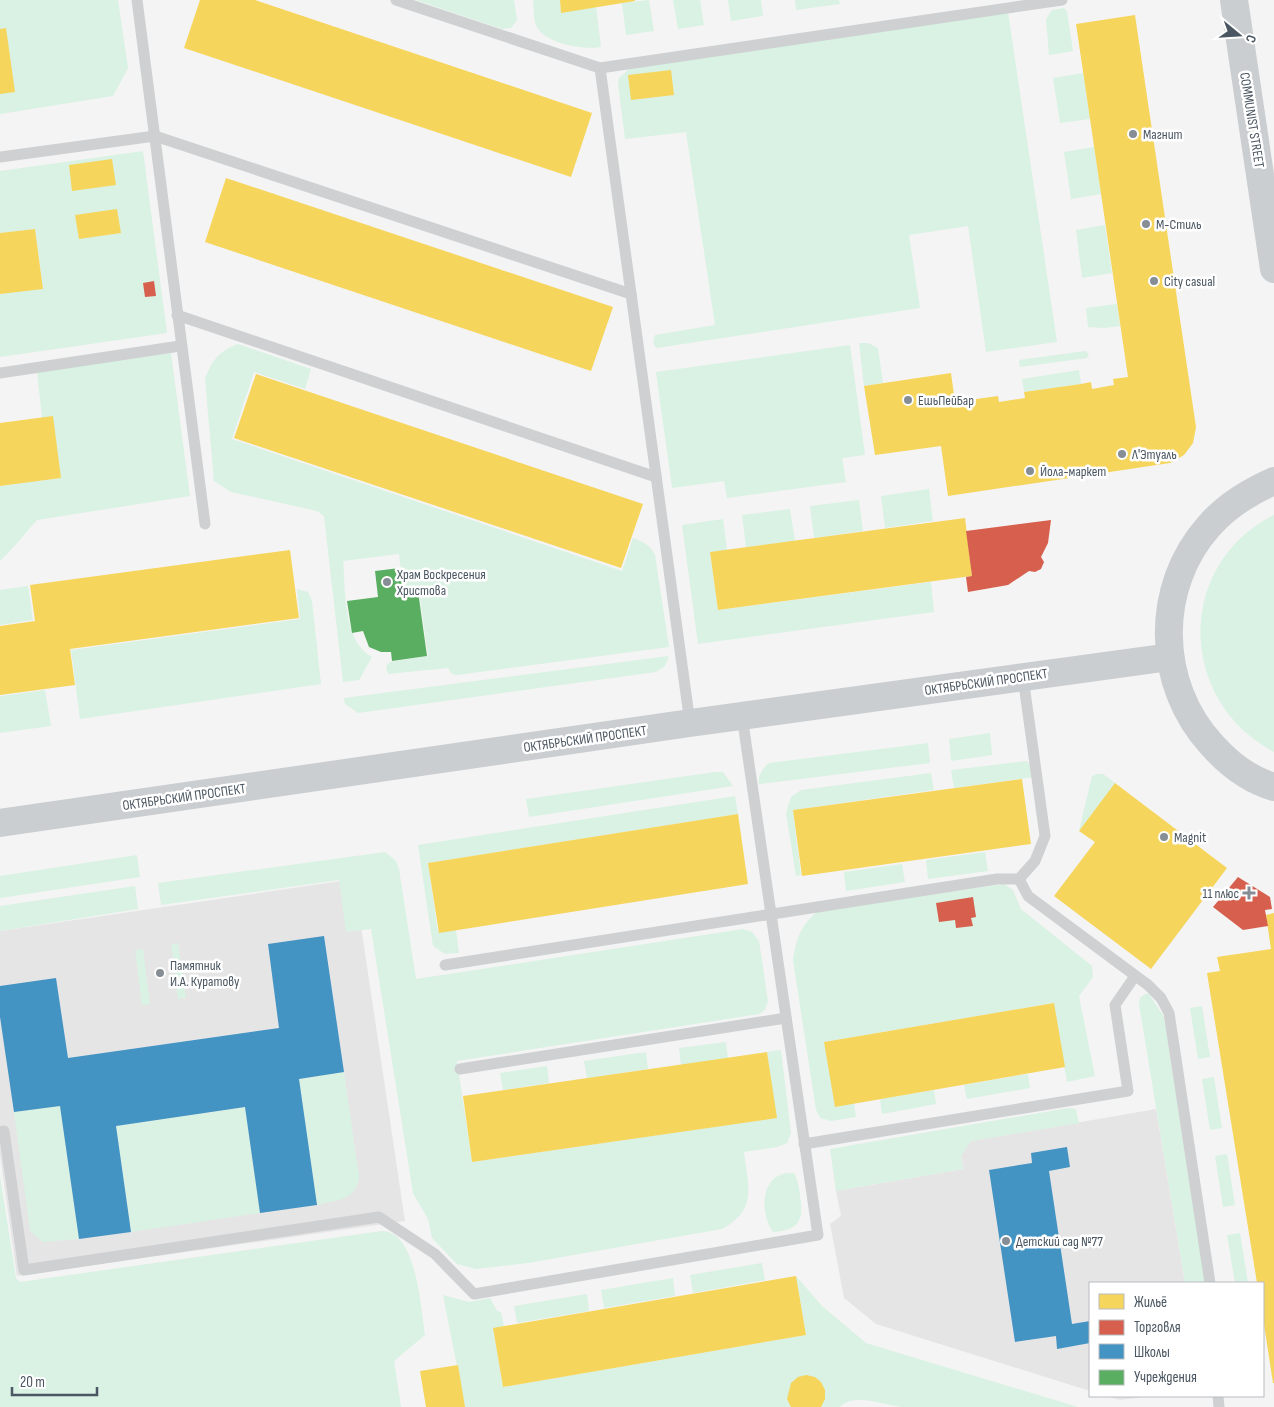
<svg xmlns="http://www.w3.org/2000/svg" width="1274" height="1407" viewBox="0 0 1274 1407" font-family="'Sofia Sans Condensed',sans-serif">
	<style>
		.education { fill: #e6e5e6 }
		.green { fill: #d9f2e3 }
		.homes { fill: #f6d55c }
		.shops { fill: #d6604d }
		.schools { fill: #4393c3 }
		.public { fill: #5aae61 }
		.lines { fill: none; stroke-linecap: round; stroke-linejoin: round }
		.lane { stroke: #ced0d2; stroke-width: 11 }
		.primary { stroke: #caced1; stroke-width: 28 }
		.poi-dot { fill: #868d94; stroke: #fff; stroke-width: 2 }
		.labels { text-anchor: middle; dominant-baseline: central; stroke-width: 5; stroke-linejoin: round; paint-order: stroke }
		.street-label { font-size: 14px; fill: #4a5661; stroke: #fff }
		.poi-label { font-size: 14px; fill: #4a5661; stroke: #fff; text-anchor: start }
	</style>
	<rect width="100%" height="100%" fill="#f4f4f4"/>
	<g class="education">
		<polygon points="354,879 405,1221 17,1276 0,1155 0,931"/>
		<polygon points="1156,1109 1185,1283 1090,1283 1090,1391 876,1324 844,1298 830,1224 841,1216 836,1191 963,1169 961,1156 971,1141"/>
		<polygon points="1106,1396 1151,1396 1120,1400"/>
	</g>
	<g class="green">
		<polygon points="0,0 118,0 128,68 113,96 0,114"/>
		<polygon points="416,0 514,0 517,20 511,28 502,29"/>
		<path d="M533,0H560L561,12L596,7L601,47C585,50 545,44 537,27C533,20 534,8 533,0Z"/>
		<polygon points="649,0 654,31 626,35 622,3"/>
		<polygon points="673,0 700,0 704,25 678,29"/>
		<polygon points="728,0 761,0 763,16 731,21"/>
		<polygon points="795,0 839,0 840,4 796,10"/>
		<polygon points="1064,8 1067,11 1073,51 1049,55 1046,19 1052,10"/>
		<path d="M1008,12L1057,342L986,352L968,226L909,235L920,308L657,348C652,345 653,340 655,335L715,325L686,132L625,139L618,84L619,78L629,69Z"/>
		<polygon points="1083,73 1090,119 1060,123 1053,78"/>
		<polygon points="1094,147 1101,194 1071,199 1064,152"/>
		<polygon points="143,151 167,333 0,357 0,294 43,288 35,229 0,233 0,171"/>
		<polygon points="1105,225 1112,273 1082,278 1076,230"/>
		<polygon points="1117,304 1120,326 1104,328 1088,327 1086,308"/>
		<polygon points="859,343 868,343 878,348 883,383 864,386"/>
		<path d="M238,344L311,369L305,389L254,372L232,439L622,571L633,538C644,542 650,545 655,555L669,647L457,675L452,674L448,668L388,674L386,666L390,662L428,656L419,591L404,592L399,554L343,561C346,591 342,640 372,657L359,680L343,682L324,516L317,511L231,492L214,481L205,379C212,360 219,351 238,344Z"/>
		<polygon points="850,345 865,455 842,458 846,482 727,498 724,481 672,488 656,372"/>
		<polygon points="1085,351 1089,354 1087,358 1020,367 1019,360"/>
		<path d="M171,353L190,496L37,520C24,534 14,548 0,561V486L61,478L42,418L37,372Z"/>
		<polygon points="1079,370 1081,384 1024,392 1022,379"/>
		<polygon points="929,489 933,521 885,528 881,496"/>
		<polygon points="859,500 863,531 814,538 810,506"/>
		<polygon points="790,509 795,541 746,547 742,515"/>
		<path d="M1274,515V752C1177,701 1175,564 1274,515Z"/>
		<polygon points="723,519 727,550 710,553 718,610 931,582 934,612 698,644 682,525"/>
		<polygon points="28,586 33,620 0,625 0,590"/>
		<polygon points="297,589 308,592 312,601 321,684 80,719 71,650 300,619"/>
		<polygon points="669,656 665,666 656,672 358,713 345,704 344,698"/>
		<polygon points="45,690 51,726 0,733 0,696"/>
		<polygon points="990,733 992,755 951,761 949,739"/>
		<path d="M928,743L930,763L759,784C758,775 762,769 769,763Z"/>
		<polygon points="1027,761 1033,769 1034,777 954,788 951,770"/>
		<polygon points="715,772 723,772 733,786 529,817 526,799"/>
		<polygon points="931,773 934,790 793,810 801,875 796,876 786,813 791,797 801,790"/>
		<polygon points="1097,774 1103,774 1115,783 1079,831 1092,776"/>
		<polygon points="735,796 738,814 428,863 438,932 456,930 459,953 445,954 433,946 418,845"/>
		<path d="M385,852L396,861L399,869L416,979L743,929L752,932L759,941L768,1001L765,1010L759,1014L457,1061L472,1162L776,1118L767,1052L781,1050L791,1133L787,1143L777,1147L744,1152C748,1187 758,1209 722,1229L528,1263L476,1269L457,1264L432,1238L428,1219L413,1193L371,929L346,932L339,880L161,905L158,883Z"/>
		<polygon points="985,852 988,871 928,879 926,860"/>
		<polygon points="137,855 140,877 0,898 0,876"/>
		<polygon points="902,864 905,882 846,891 844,872"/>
		<path d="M1004,884L1013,890L1021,909L1092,966L1093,977L1079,996L1095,1076L1067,1082L1053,1003L824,1042L854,1104L856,1117L831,1121L820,1118L816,1110L793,960C796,939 801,925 818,911Z"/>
		<polygon points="135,886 138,909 0,931 0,906"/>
		<polygon points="178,943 186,998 178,999 171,944"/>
		<polygon points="143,949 150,1004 142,1005 135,950"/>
		<polygon points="1145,994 1149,994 1164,1017 1205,1283 1185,1283 1139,1004 1140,998"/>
		<polygon points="1202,1006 1210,1057 1198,1059 1190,1008"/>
		<polygon points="726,1042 728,1058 681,1065 679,1048"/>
		<polygon points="646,1052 648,1069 587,1078 584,1061"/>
		<polygon points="547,1066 549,1083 503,1090 500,1073"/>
		<path d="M344,1072L359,1177C356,1201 337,1200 317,1205L299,1079Z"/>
		<polygon points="1028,1074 1030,1088 967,1099 964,1085"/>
		<polygon points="1214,1077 1222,1128 1210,1130 1202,1079"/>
		<polygon points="934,1090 936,1104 882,1114 880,1099"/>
		<polygon points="60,1106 79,1239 43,1242 30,1231 14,1112"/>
		<polygon points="245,1107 260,1213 131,1232 116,1126"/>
		<polygon points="1068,1108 1076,1109 1079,1123 971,1141 961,1156 963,1169 836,1191 830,1149"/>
		<polygon points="1227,1154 1235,1205 1223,1207 1215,1156"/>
		<path d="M786,1173H794C798,1180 799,1187 800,1196C804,1221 799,1230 773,1232C760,1214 760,1178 786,1173Z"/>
		<path d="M0,1176L16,1278L20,1282L382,1231C417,1231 421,1310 425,1335L394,1361L401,1407H0Z"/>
		<polygon points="1240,1233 1248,1283 1235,1283 1227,1235"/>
		<polygon points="762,1263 765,1280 693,1293 690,1275"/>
		<path d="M796,1276L822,1306L866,1343L1078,1407C1020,1407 961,1407 903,1407C886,1406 854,1392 840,1407H465L443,1295L469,1302L490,1298L497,1311L501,1312L504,1326L493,1329L503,1387L806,1335Z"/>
		<polygon points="673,1278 675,1296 604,1308 601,1290"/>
		<polygon points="587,1294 589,1311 517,1323 514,1306"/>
	</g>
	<g class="homes">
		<polygon points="200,0 255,0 592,113 571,177 184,48"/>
		<polygon points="560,0 635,0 635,1 561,13"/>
		<polygon points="1135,15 1196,427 1193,443 1184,455 1170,463 948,496 941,446 875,455 864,386 951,373 955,402 998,396 999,402 1025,398 1024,392 1081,384 1091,382 1092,389 1114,385 1113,379 1128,377 1076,24"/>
		<polygon points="6,28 15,92 0,94 0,29"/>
		<polygon points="671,70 674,95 631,100 628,75"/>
		<polygon points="112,159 116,185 72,191 69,165"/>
		<polygon points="226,178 613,307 591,371 205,242"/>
		<polygon points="117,209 121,233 79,239 75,215"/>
		<polygon points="35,229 43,289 0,294 0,233"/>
		<polygon points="256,374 643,504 621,568 234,438"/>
		<polygon points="53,416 61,478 0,486 0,423"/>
		<polygon points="965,518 972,576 718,610 710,552"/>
		<polygon points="290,550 299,618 70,649 75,685 0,695 0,626 35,621 30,585"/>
		<polygon points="1022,779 1031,844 802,876 793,810"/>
		<polygon points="1115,783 1227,868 1151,969 1054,896 1095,842 1079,831"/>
		<polygon points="738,814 748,884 439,933 428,863"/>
		<polygon points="1274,913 1274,1383 1273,1383 1263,1318 1263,1283 1257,1283 1207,973 1220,971 1217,957 1271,949 1266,915"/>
		<polygon points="1054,1003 1065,1067 835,1107 824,1042"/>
		<polygon points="767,1052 777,1118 472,1162 463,1096"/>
		<polygon points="796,1276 806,1335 503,1387 493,1328"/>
		<polygon points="458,1365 465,1407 426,1407 420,1371"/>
		<polygon points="806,1375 815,1377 821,1382 825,1390 825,1399 821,1407 791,1407 787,1399 791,1383 798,1377"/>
	</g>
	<g class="shops">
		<polygon points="154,281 156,296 145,297 143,283"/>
		<polygon points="1051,520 1048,543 1041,557 1044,562 1041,569 1035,572 1029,571 1008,585 968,592 966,577 972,576 966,531"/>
		<polygon points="1238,877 1270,897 1272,909 1265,910 1268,926 1243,930 1213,907"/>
		<polygon points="973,897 976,917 971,918 973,926 956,928 955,920 939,922 936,903"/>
	</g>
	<g class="schools">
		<polygon points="324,936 344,1072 299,1079 317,1205 260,1213 245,1107 116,1126 131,1232 79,1239 60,1106 14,1112 0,1017 0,986 56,978 68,1058 279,1028 268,944"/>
		<polygon points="1067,1147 1070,1167 1049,1171 1072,1324 1090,1321 1090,1343 1057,1349 1056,1336 1015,1342 989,1170 1032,1163 1031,1153"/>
	</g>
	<polygon class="public" points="400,568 404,593 418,591 427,656 392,661 391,652 381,652 369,647 363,631 352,633 347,601 378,597 375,571"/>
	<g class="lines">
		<g class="lane">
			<polyline points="137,0 205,524"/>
			<polyline points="396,0 600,68 1062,0"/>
			<polyline points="600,68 690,723"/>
			<polyline points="0,157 155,136 631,294"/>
			<polyline points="177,315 656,477"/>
			<polyline points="0,373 180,346"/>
			<polyline points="1019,879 1028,896 1148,985 1161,998 1169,1013 1210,1283"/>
			<polyline points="445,965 997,879 1019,879 1035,861 1045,836 1023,677"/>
			<polyline points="460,1069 786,1018"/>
			<polyline points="0,1132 4,1131 24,1270 379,1217 435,1254 474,1294 818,1235 742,716"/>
			<polyline points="804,1144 1128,1091 1115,1005 1135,976"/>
			<polyline points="1218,1396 1219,1407"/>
		</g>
		<g class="primary">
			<polyline points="1234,0 1274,269"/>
			<path d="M1274,481C1249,492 1227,505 1209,526C1154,587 1156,685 1212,745C1228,763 1250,780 1274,787"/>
			<polyline points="0,823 690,723 1170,657"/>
		</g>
	</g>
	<g class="poi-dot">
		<circle cx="1133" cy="134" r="5"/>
		<circle cx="1146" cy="224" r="5"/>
		<circle cx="1154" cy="281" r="5"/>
		<circle cx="908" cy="400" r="5"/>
		<circle cx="1122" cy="454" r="5"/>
		<circle cx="1030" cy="471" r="5"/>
		<circle cx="387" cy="582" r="5"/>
		<circle cx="1164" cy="837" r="5"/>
		<path d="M1246.5 885.5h5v5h5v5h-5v5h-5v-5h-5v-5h5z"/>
		<circle cx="160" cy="973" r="5"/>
		<circle cx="1006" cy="1241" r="5"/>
	</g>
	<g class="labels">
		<g class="street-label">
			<text transform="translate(1252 120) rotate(81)">СOMMUNIST STREET</text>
			<text transform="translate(986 682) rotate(-8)">ОКТЯБРЬСКИЙ ПРОСПЕКТ</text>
			<text transform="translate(585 739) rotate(-8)">ОКТЯБРЬСКИЙ ПРОСПЕКТ</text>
			<text transform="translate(184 797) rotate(-8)">ОКТЯБРЬСКИЙ ПРОСПЕКТ</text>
		</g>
		<g class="poi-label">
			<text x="1143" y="134">Магнит</text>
			<text x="1156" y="224">М-Стиль</text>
			<text x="1164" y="281">City сasual</text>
			<text x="918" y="400">ЕшьПейБар</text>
			<text x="1132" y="454">Л'Этуаль</text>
			<text x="1040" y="471">Йола-маркет</text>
			<text x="397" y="574">Храм Воскресения<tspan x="397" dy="16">Христова</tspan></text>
			<text x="1174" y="837">Magnit</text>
			<text x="1239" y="893" text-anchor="end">11 плюс</text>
			<text x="170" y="965">Памятник<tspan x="170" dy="16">И.А. Куратову</tspan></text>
			<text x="1016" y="1241">Детский сад №77</text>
		</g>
	</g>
	<rect x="1089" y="1282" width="175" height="115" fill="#ffffff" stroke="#b7bbc0"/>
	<rect x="1099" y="1294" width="25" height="15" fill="#f6d55c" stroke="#b7bbc0"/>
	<text x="1134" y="1307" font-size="15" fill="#4a5661">Жильё</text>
	<rect x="1099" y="1320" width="25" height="15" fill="#d6604d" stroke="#b7bbc0"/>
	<text x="1134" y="1332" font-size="15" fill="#4a5661">Торговля</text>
	<rect x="1099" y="1344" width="25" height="15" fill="#4393c3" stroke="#b7bbc0"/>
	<text x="1134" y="1357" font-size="15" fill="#4a5661">Школы</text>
	<rect x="1099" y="1370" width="25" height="15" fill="#5aae61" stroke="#b7bbc0"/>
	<text x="1134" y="1382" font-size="15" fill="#4a5661">Учреждения</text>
	<g transform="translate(1239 35) rotate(108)" stroke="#ffffff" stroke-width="4" paint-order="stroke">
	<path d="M0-4L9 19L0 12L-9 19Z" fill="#4a5661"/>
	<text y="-8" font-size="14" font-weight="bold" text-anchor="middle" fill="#4a5661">С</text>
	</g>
	<path d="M12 1387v8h85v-8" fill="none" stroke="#4a5661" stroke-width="2.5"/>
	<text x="20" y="1387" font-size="15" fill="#4a5661" stroke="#ffffff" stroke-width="4" paint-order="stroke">20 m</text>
</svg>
